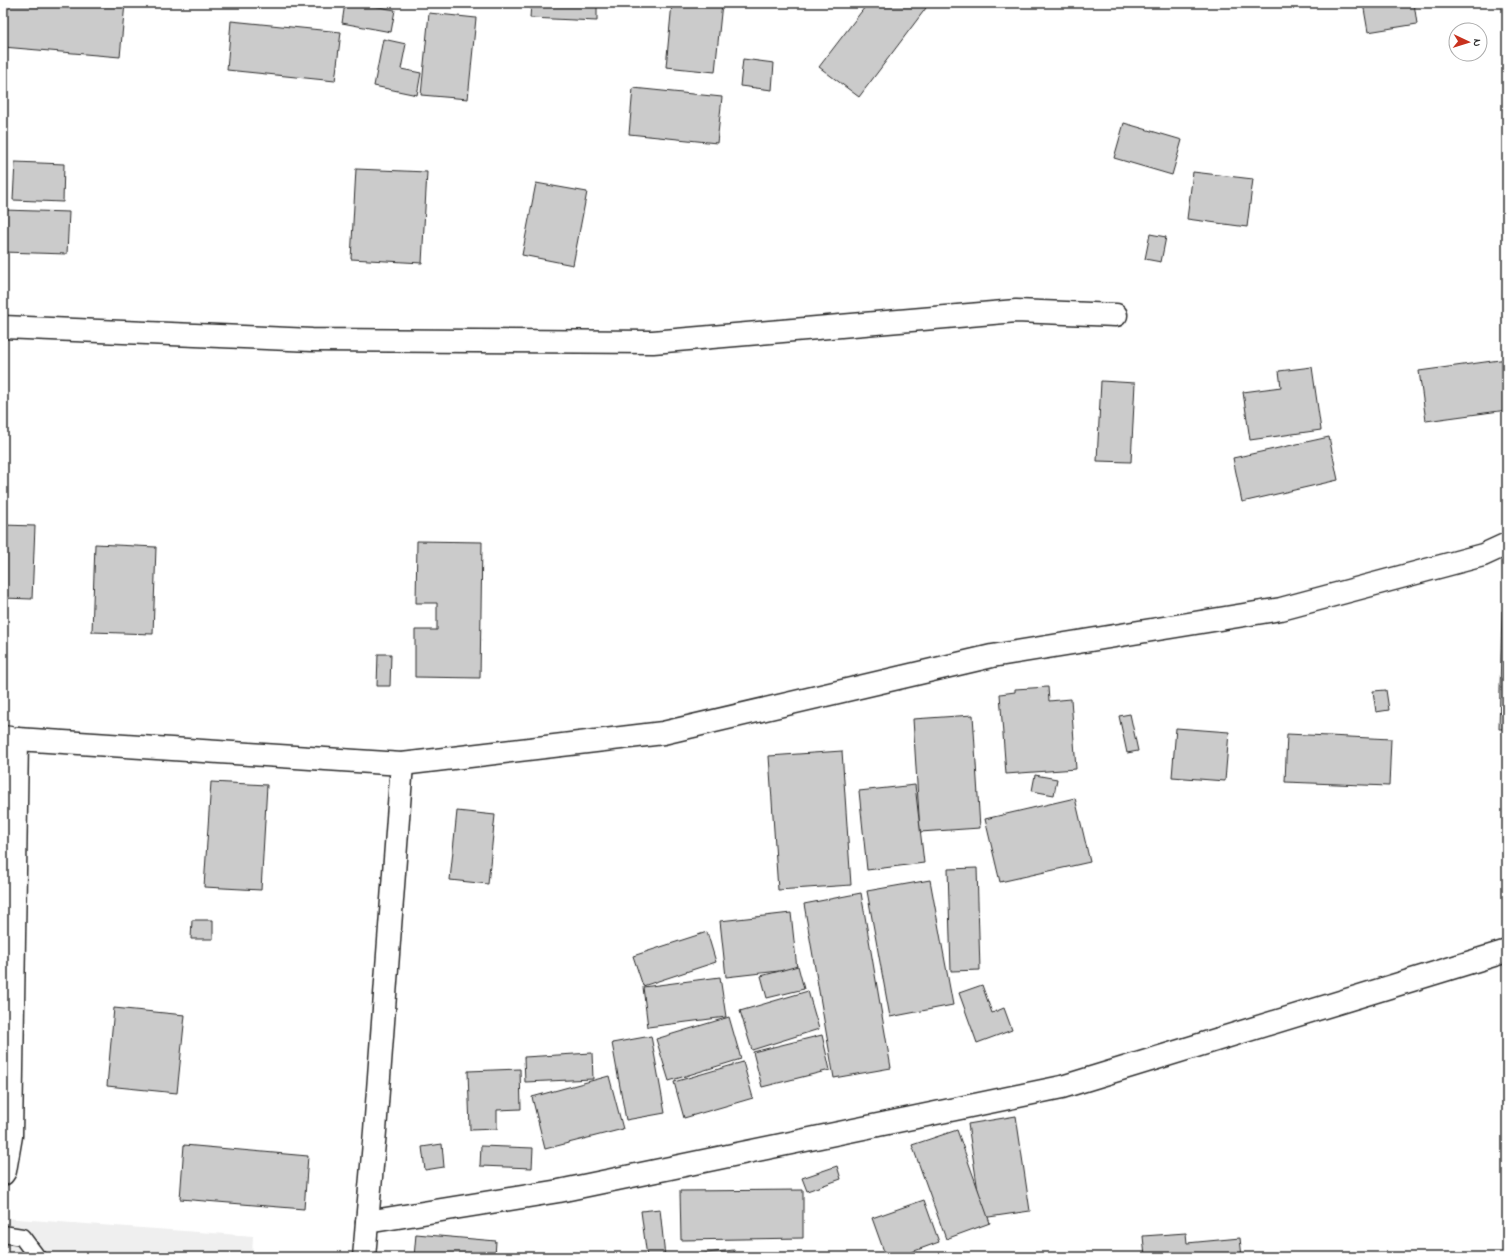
<svg xmlns="http://www.w3.org/2000/svg" width="1510" height="1260" viewBox="0 0 1510 1260" font-family="'Indie Flower',sans-serif">
	<style>
		.built { fill: #efefef }
		.building { fill: #cbcbcb; stroke: #2b2b2b }
		.lines { fill: none; stroke-linecap: round; stroke-linejoin: round }
		.service-casing { stroke: #2b2b2b; stroke-width: 19 }
		.minor-casing { stroke: #2b2b2b; stroke-width: 25 }
		.service { stroke: #fff; stroke-width: 16 }
		.minor { stroke: #fff; stroke-width: 22 }
	</style>
	<rect width="100%" height="100%" fill="#fff"/>
	<filter id="ink" filterUnits="userSpaceOnUse"><feTurbulence type="fractalNoise" baseFrequency=".025" numOctaves="2"/><feDisplacementMap in="SourceGraphic" scale="8" xChannelSelector="R" yChannelSelector="G"/><feConvolveMatrix kernelMatrix="1 2 1 2 8 2 1 2 1" color-interpolation-filters="sRGB"/></filter>
	<g filter="url(#ink)">
		<polygon class="built" points="3,1218 253,1236 252,1257 3,1257"/>
		<g class="building">
			<polygon points="3,3 125,3 120,57 3,47"/>
			<polygon points="345,3 357,3 395,10 391,32 342,23"/>
			<polygon points="531,3 597,3 597,21 530,18"/>
			<polygon points="672,3 722,3 715,72 666,67"/>
			<polygon points="868,3 919,3 926,8 859,97 819,67"/>
			<polygon points="1363,3 1414,3 1417,24 1368,32"/>
			<polygon points="429,13 476,18 468,99 421,95"/>
			<polygon points="231,21 341,32 335,81 227,70"/>
			<polygon points="383,39 406,44 401,69 421,73 417,95 374,86"/>
			<polygon points="743,59 774,63 772,90 740,86"/>
			<polygon points="633,88 722,97 717,143 629,134"/>
			<polygon points="1124,123 1182,140 1172,175 1114,158"/>
			<polygon points="15,162 64,164 63,202 13,200"/>
			<rect x="3" y="165" width="4" height="36"/>
			<polygon points="356,169 427,172 422,263 351,259"/>
			<polygon points="1193,172 1253,179 1247,227 1187,219"/>
			<polygon points="536,183 587,192 573,265 522,255"/>
			<polygon points="3,210 69,212 67,254 3,252"/>
			<polygon points="1150,234 1166,237 1161,262 1145,259"/>
			<polygon points="1507,359 1507,410 1426,421 1419,371"/>
			<polygon points="1312,367 1321,430 1250,440 1243,392 1281,387 1279,371"/>
			<polygon points="1101,381 1135,383 1131,462 1097,461"/>
			<polygon points="1329,437 1338,480 1242,502 1233,458"/>
			<polygon points="3,525 35,526 32,599 3,598"/>
			<polygon points="417,541 482,542 480,678 415,677 415,630 437,630 437,603 416,603"/>
			<polygon points="95,544 156,547 153,634 92,632"/>
			<polygon points="1502,611 1507,611 1507,729 1499,729"/>
			<polygon points="378,654 391,654 390,686 377,686"/>
			<polygon points="1048,687 1049,701 1071,699 1076,769 1006,774 1000,694 1015,692 1015,689"/>
			<polygon points="1386,690 1389,710 1376,712 1373,691"/>
			<polygon points="1130,714 1138,751 1127,753 1119,716"/>
			<polygon points="973,715 980,828 920,832 913,719"/>
			<polygon points="1176,728 1229,732 1225,781 1172,777"/>
			<polygon points="1287,734 1391,739 1389,786 1285,782"/>
			<polygon points="842,751 851,885 778,890 769,756"/>
			<polygon points="1035,775 1057,779 1054,795 1032,791"/>
			<polygon points="211,782 267,785 261,890 204,887"/>
			<polygon points="915,785 924,863 867,870 859,791"/>
			<polygon points="1075,798 1090,862 1000,882 985,819"/>
			<polygon points="457,811 495,815 488,884 450,880"/>
			<polygon points="977,868 980,970 951,971 948,869"/>
			<polygon points="930,880 953,1005 890,1017 867,891"/>
			<polygon points="861,893 891,1068 834,1078 804,904"/>
			<polygon points="791,913 797,969 726,977 720,921"/>
			<polygon points="192,920 213,920 213,939 191,939"/>
			<polygon points="707,932 716,962 643,986 633,956"/>
			<polygon points="798,966 804,989 767,998 761,976"/>
			<polygon points="720,977 726,1017 648,1027 643,987"/>
			<polygon points="982,985 992,1013 1004,1008 1012,1030 977,1043 959,993"/>
			<polygon points="808,991 819,1029 752,1050 740,1011"/>
			<polygon points="114,1008 185,1015 177,1093 107,1086"/>
			<polygon points="729,1017 741,1059 669,1081 656,1039"/>
			<polygon points="822,1035 830,1070 762,1087 753,1052"/>
			<polygon points="651,1036 665,1113 626,1120 612,1043"/>
			<polygon points="592,1053 593,1079 525,1082 524,1057"/>
			<polygon points="743,1062 753,1098 684,1118 674,1082"/>
			<polygon points="520,1069 521,1109 497,1110 497,1129 470,1130 468,1071"/>
			<polygon points="609,1076 623,1129 545,1149 532,1097"/>
			<polygon points="1016,1116 1030,1211 982,1218 968,1124"/>
			<polygon points="957,1130 990,1223 946,1239 912,1145"/>
			<polygon points="442,1144 444,1167 425,1170 422,1147"/>
			<polygon points="184,1145 308,1156 304,1209 180,1199"/>
			<polygon points="481,1146 533,1148 532,1168 480,1166"/>
			<polygon points="837,1166 841,1179 807,1191 802,1178"/>
			<polygon points="803,1190 803,1238 681,1240 680,1191"/>
			<polygon points="924,1200 939,1242 898,1257 886,1257 872,1218"/>
			<polygon points="660,1209 665,1257 647,1257 641,1211"/>
			<polygon points="1186,1233 1187,1243 1240,1238 1242,1257 1145,1257 1143,1236"/>
			<polygon points="416,1234 496,1241 495,1257 414,1257"/>
			<polygon points="734,1250 735,1257 671,1257"/>
		</g>
		<g class="lines">
			<defs>
				<polyline id="service" points="3,1234 22,1237 37,1257"/>
				<g id="minor">
					<polyline points="3,327 312,340 653,342 1016,311 1116,315"/>
					<polyline points="3,737 17,739 402,764 663,733 992,656 1281,609 1483,555 1507,544"/>
					<polyline points="3,1174 5,1171 11,1136 17,739"/>
					<polyline points="367,1222 559,1191 1062,1087 1507,951"/>
					<polyline points="364,1257 375,1131 402,764"/>
				</g>
			</defs>
			<use href="#service" class="service-casing"/>
			<use href="#minor" class="minor-casing"/>
			<use href="#service" class="service"/>
			<use href="#minor" class="minor"/>
		</g>
	</g>
	<rect width="1510" height="1260" fill="none" stroke="#fff" stroke-width="16"/>
	<rect x="8" y="8" width="1494" height="1244" fill="none" stroke="#2b2b2b" stroke-width="1.5" filter="url(#ink)"/>
	<g transform="translate(1468 42) rotate(94)"><circle r="19" fill="#ffffff" stroke="#aaaaaa"/>
	<path d="M0-3L7 15L0 10L-7 15Z" fill="#c8321e"/>
	<text y="-6" font-size="11" font-weight="bold" text-anchor="middle" fill="#2b2b2b">N</text>
	</g>
</svg>
